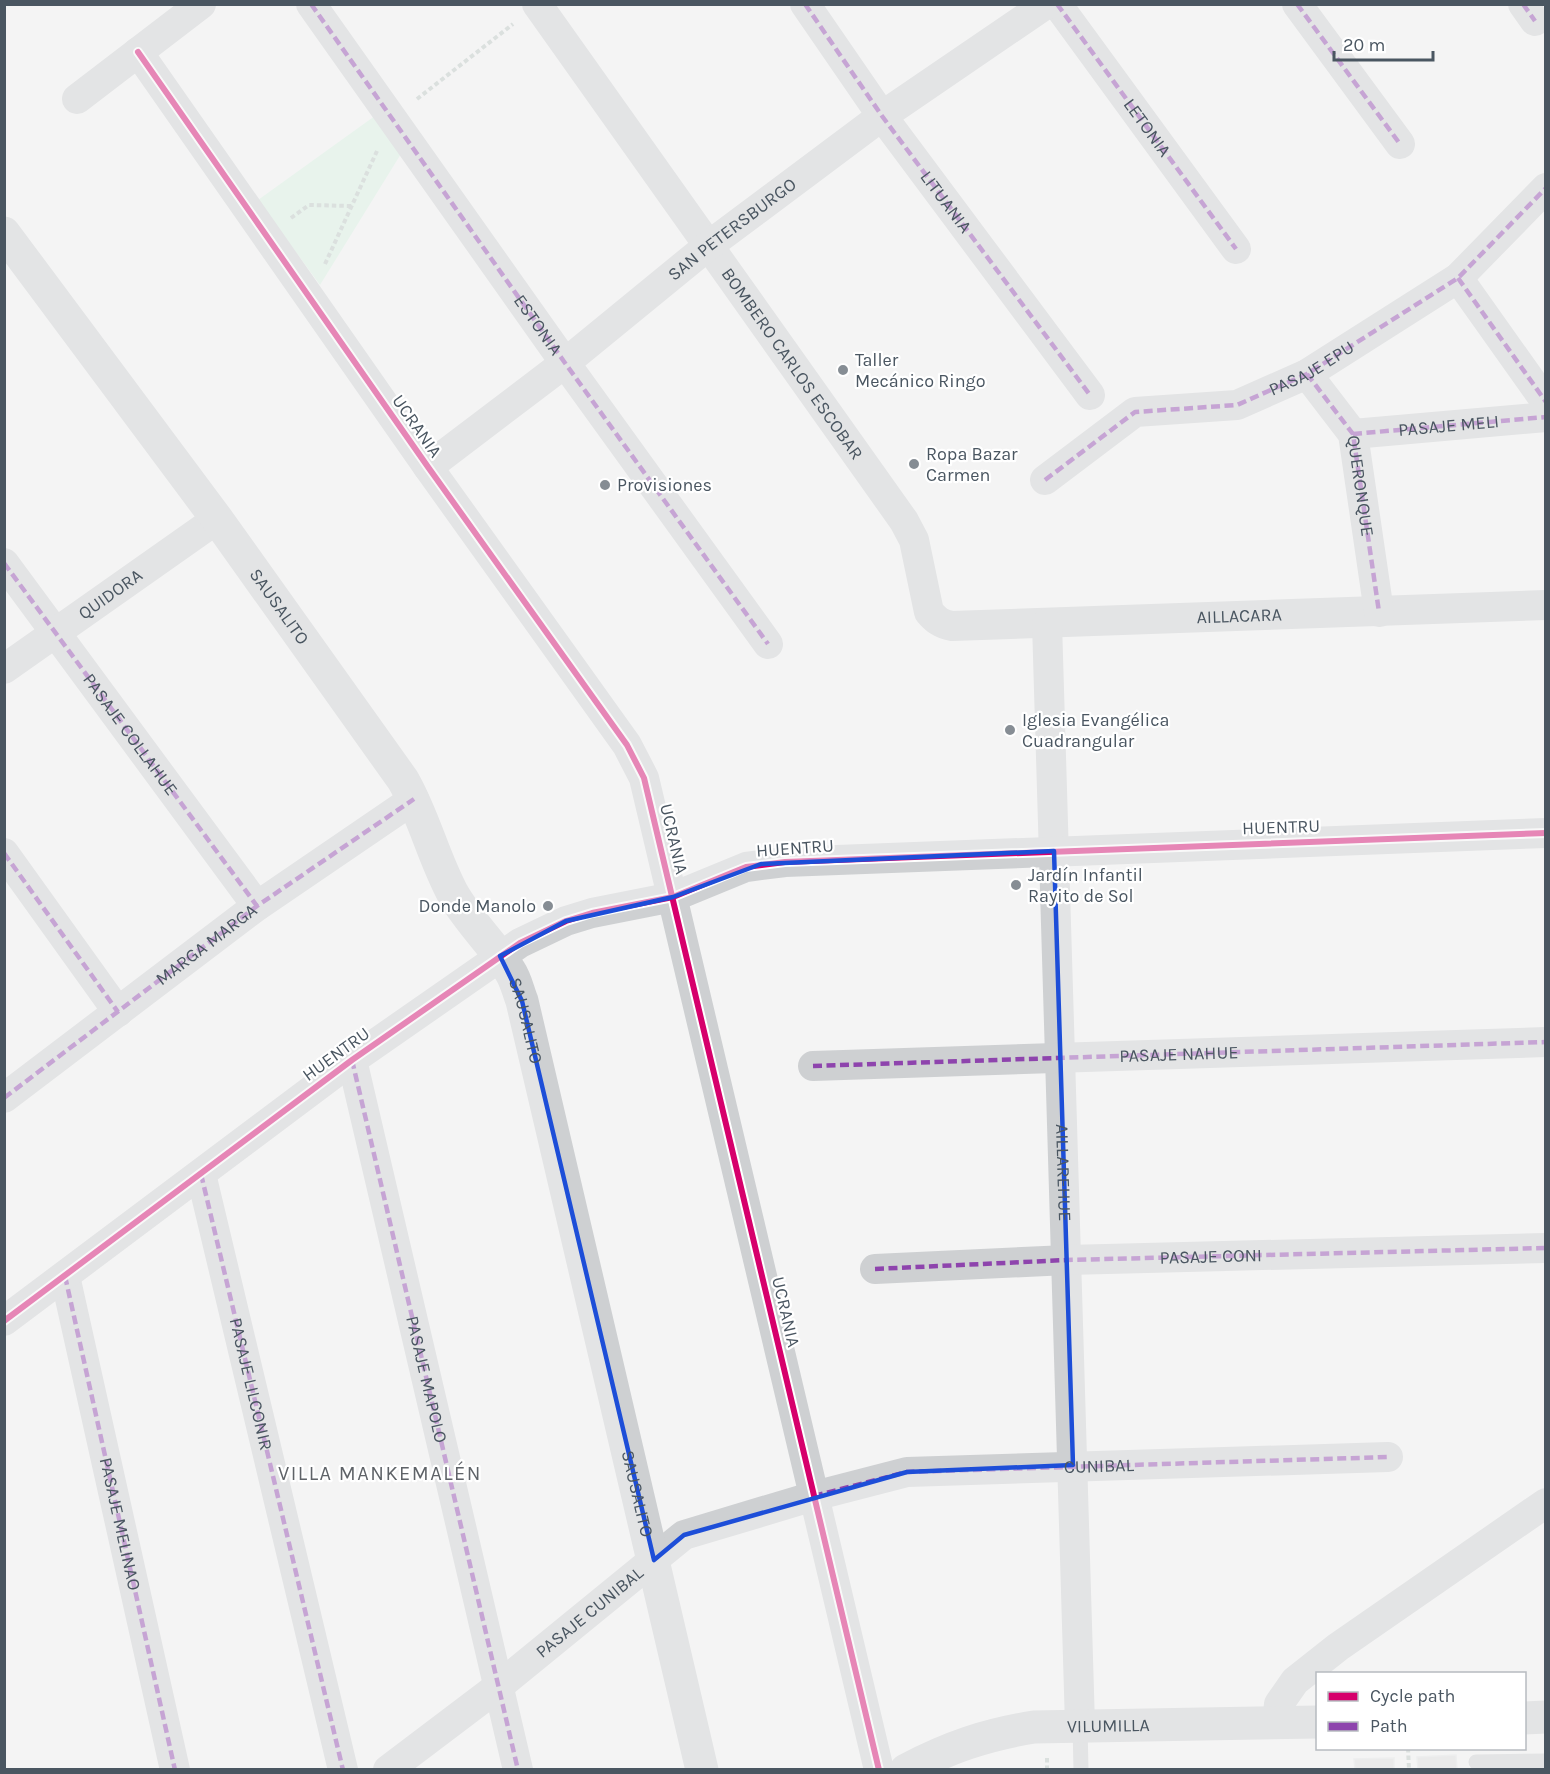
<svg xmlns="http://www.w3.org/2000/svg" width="1550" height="1774" viewBox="0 0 1550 1774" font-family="Karla,sans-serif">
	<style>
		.green { fill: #d9f2e3 }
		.building { fill: #ddddde; stroke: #e5e6e7; stroke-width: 1.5 }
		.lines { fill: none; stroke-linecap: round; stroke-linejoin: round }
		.path { stroke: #bcc7c4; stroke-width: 4; stroke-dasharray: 4.5 3; stroke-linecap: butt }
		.service { stroke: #ced0d2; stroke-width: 15 }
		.minor { stroke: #ced0d2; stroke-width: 30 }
		.tertiary { stroke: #ced0d2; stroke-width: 33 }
		.quiet { stroke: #8e44ad; stroke-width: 4.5; stroke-dasharray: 9 4.5; stroke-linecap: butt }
		.cycleway-casing { stroke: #fff; stroke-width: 10 }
		.cycleway { stroke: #d6006c; stroke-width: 6 }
		.marked { fill: none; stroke: #1d4ed8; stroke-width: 4.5; stroke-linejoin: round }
		.poi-dot { fill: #868d94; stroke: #fff; stroke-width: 2 }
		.labels { text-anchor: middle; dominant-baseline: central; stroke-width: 4.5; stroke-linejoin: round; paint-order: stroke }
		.street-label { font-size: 18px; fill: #4a5661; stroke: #fff }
		.poi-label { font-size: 18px; fill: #4a5661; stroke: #fff; text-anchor: start }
		.neighbourhood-label { font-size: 20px; letter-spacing: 1.5px; fill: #5f6368; stroke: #fff }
	</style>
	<rect width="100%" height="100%" fill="#f4f4f4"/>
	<polygon class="green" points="379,113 404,149 320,285 258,200"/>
	<g class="building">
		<polygon points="1456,1755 1457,1770 1418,1770 1417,1757"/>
		<polygon points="1394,1758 1394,1770 1355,1770 1354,1759"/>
	</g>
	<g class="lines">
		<g class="path">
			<polyline points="417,99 513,24"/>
			<polyline points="291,218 309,205 352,206"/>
			<polyline points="325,264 377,151"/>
			<polyline points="1408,1748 1409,1770"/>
			<polyline points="1047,1770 1047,1758"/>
		</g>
		<g class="service">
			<polyline points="1080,1725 1081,1770"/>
			<polyline points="1476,1762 1546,1761"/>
		</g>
		<g class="minor">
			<polyline points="311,4 565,363 768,644"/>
			<path id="s1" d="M537,4L904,521L914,540L929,612C936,620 941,624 952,626L1546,605"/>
			<polyline points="805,4 882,116 1090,395"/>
			<polyline points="1057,4 1236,249"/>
			<polyline points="1297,4 1400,144"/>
			<polyline points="1523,4 1535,21"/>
			<polyline points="138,52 428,467 627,745 644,778 879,1770"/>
			<polyline points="77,99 201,4"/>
			<polyline points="1458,278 1546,402"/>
			<path id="s2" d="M1307,374L1353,434L1379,612"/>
			<polyline points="1353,434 1546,417"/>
			<path id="s3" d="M428,467L565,363L708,246L882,116L1046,4"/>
			<path id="s4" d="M1045,480L1135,412L1237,405L1307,374L1458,278L1546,188"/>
			<path id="s5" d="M4,563L257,906"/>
			<path id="s6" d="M1047,623L1080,1725"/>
			<path id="s7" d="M4,669L217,519"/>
			<polyline points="4,853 118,1012"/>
			<path id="s8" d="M352,1060L518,1770"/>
			<path id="s9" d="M813,1066L1546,1042"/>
			<polyline points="4,1098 257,906 414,799"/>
			<polyline points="201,1174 343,1770"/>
			<path id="s10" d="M875,1269L1067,1260L1546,1248"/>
			<path id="s11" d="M65,1276L175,1770"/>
			<polyline points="4,1321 352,1060 520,943 566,921 592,913 673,897 746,867 785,862 1546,833"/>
			<polyline points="1277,1723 1279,1704 1295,1681 1338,1647 1546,1503"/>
			<path id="s12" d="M388,1770L499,1686L684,1535L814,1496L907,1472L1388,1457"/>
		</g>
		<g class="tertiary">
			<path id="s13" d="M4,233L217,519L403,780C424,816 433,857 453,894C469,922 493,944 510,971C516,980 518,991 522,1001L702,1770"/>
			<polyline points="1524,1718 1546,1717"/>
			<path id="s14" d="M906,1770C950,1747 985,1735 1034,1727L1318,1722"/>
		</g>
		<g class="quiet">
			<path id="s15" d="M311,4L565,363L768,644"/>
			<path id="s16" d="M805,4L882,116L1090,395"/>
			<path id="s17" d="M1057,4L1236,249"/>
			<polyline points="1297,4 1400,144"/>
			<polyline points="1523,4 1535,21"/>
			<polyline points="1458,278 1546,402"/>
			<polyline points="1307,374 1353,434 1379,612"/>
			<path id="s18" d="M1353,434L1546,417"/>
			<polyline points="1045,480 1135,412 1237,405 1307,374 1458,278 1546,188"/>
			<polyline points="4,563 257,906"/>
			<polyline points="4,853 118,1012"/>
			<polyline points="352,1060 518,1770"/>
			<polyline points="813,1066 1546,1042"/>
			<path id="s19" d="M4,1098L257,906L414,799"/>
			<path id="s20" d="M201,1174L343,1770"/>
			<polyline points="875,1269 1067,1260 1546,1248"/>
			<polyline points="65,1276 175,1770"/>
			<path id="s21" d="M814,1496L907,1472L1388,1457"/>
		</g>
		<defs>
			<g id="cycleway">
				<polyline points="138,52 428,467 627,745 644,778 879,1770"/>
				<polyline points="4,1321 352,1060 520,943 566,921 592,913 673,897 746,867 785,862 1546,833"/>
			</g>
		</defs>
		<use href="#cycleway" class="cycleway-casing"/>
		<use href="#cycleway" class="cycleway"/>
	</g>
	<path d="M0 0H1550V1774H0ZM1054,851L1073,1465L907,1472L684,1535L654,1560L522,1001L500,956L566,921L673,897L761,864Z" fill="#f4f4f4" fill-opacity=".55" fill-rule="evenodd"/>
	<path class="marked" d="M1054,851L1073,1465L907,1472L684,1535L654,1560L522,1001L500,956L566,921L673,897L761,864Z"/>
	<g class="poi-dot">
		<circle cx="843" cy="370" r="6"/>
		<circle cx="914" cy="464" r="6"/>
		<circle cx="605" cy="485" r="6"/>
		<circle cx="1010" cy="730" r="6"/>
		<circle cx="1016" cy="885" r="6"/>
		<circle cx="548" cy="906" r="6"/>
	</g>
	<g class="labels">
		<g class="street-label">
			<text stroke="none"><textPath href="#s17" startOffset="153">LETONIA</textPath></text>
			<text stroke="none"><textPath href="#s16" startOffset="243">LITUANIA</textPath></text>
			<text stroke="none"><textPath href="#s3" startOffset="386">SAN PETERSBURGO</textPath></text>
			<text stroke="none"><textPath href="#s15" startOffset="393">ESTONIA</textPath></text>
			<text stroke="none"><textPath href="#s1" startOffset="441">BOMBERO CARLOS ESCOBAR</textPath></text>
			<text stroke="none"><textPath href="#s4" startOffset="298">PASAJE EPU</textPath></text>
			<text stroke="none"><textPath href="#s18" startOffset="96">PASAJE MELI</textPath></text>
			<text transform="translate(417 426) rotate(55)">UCRANIA</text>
			<text stroke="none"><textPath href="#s2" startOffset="128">QUERONQUE</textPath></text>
			<text stroke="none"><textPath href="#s7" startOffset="130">QUIDORA</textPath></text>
			<text stroke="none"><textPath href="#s13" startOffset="464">SAUSALITO</textPath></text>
			<text stroke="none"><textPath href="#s1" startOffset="1044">AILLACARA</textPath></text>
			<text stroke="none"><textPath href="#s5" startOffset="213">PASAJE COLLAHUE</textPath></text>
			<text transform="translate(1281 827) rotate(-2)">HUENTRU</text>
			<text transform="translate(674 839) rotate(77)">UCRANIA</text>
			<text transform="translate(795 848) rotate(-4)">HUENTRU</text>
			<text stroke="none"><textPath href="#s19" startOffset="254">MARGA MARGA</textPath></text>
			<text stroke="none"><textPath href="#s13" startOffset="950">SAUSALITO</textPath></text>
			<text transform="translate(336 1054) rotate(-36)">HUENTRU</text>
			<text stroke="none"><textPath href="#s9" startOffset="366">PASAJE NAHUE</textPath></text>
			<text stroke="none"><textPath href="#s6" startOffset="550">AILLAREHUE</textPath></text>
			<text stroke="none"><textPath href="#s10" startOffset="336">PASAJE CONI</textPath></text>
			<text transform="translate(786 1312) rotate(77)">UCRANIA</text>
			<text stroke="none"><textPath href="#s8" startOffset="328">PASAJE MAPOLO</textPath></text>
			<text stroke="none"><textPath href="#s20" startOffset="216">PASAJE LILCONIR</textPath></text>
			<text stroke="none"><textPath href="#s21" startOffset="288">CUNIBAL</textPath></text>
			<text stroke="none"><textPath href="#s13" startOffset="1436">SAUSALITO</textPath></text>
			<text stroke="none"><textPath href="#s11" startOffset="254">PASAJE MELINAO</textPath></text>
			<text stroke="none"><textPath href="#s12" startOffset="256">PASAJE CUNIBAL</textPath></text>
			<text stroke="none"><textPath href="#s14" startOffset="210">VILUMILLA</textPath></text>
		</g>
		<g class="poi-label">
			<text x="855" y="360">Taller<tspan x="855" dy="21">Mecánico Ringo</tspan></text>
			<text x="926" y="454">Ropa Bazar<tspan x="926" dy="21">Carmen</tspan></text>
			<text x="617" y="485">Provisiones</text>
			<text x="1022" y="720">Iglesia Evangélica<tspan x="1022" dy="21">Cuadrangular</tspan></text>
			<text x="1028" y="875">Jardín Infantil<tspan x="1028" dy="21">Rayito de Sol</tspan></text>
			<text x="536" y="906" text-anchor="end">Donde Manolo</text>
		</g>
		<g class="neighbourhood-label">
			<text x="380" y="1473">VILLA MANKEMALÉN</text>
		</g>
	</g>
	<rect width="1550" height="1774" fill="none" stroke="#4a5661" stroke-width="12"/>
	<rect x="1316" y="1672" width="210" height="78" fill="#ffffff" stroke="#b7bbc0" stroke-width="1.5"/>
	<rect x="1328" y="1692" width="30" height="9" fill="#d6006c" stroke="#b7bbc0" stroke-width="1.5"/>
	<text x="1370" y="1702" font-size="18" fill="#4a5661">Cycle path</text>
	<rect x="1328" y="1722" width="30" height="9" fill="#8e44ad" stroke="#b7bbc0" stroke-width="1.5"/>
	<text x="1370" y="1732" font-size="18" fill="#4a5661">Path</text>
	<path d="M1334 51v9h99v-9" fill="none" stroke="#4a5661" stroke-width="3"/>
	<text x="1343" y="51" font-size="18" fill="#4a5661" stroke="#ffffff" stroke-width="4.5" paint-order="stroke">20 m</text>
</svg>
